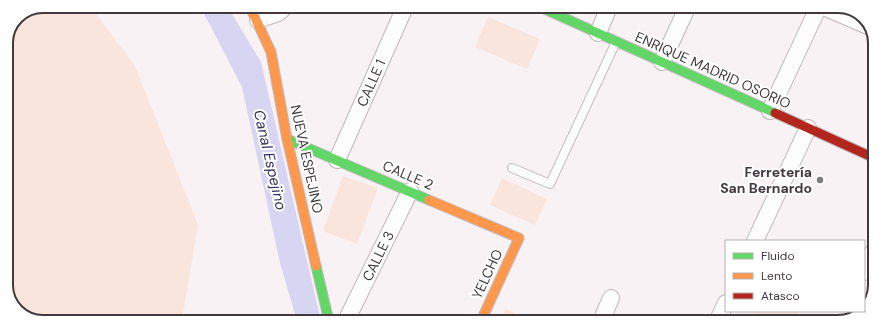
<svg xmlns="http://www.w3.org/2000/svg" width="881" height="328" viewBox="0 0 881 328" font-family="'DM Sans',sans-serif">
	<style>
		.green { fill: #fae5dc }
		.water { fill: #d7d5f2 }
		.lines { fill: none; stroke-linecap: round; stroke-linejoin: round }
		.lane-casing { stroke: #bfb8bb; stroke-width: 10 }
		.street-casing { stroke: #bfb8bb; stroke-width: 18 }
		.fast-casing { stroke: #bfb8bb; stroke-width: 11 }
		.slow-casing { stroke: #bfb8bb; stroke-width: 11 }
		.jam-casing { stroke: #bfb8bb; stroke-width: 11 }
		.lane { stroke: #fefdfe; stroke-width: 8 }
		.street { stroke: #fefdfe; stroke-width: 16 }
		.fast { stroke: #63d668; stroke-width: 9 }
		.slow { stroke: #ff974d; stroke-width: 9 }
		.jam { stroke: #b3261e; stroke-width: 9 }
		.poi-dot { fill: #817a7d; stroke: #fff; stroke-width: 1.5 }
		.labels { text-anchor: middle; dominant-baseline: central; stroke-width: 4; stroke-linejoin: round; paint-order: stroke }
		.street-label { font-size: 14px; fill: #41393d; stroke: #fff }
		.poi-label { font-size: 14px; font-weight: bold; fill: #41393d; stroke: #fff; text-anchor: end }
		.water-label { font-size: 15px; font-style: italic; fill: #322e60; stroke: #fff }
		.rim { fill: none; stroke: #41393d; stroke-width: 2 }
	</style>
	<rect width="100%" height="100%" fill="#f9f2f5"/>
	<g class="green">
		<polygon points="43,6 90,6 135,66 198,225 182,320 31,320 14,307 6,287 6,41 17,17"/>
		<polygon points="488,17 540,39 527,69 475,47"/>
		<polygon points="343,176 378,188 357,244 323,231"/>
		<polygon points="502,178 547,199 535,225 490,205"/>
		<polygon points="506,309 532,321 500,321"/>
		<polygon points="749,311 800,311 795,322 774,322"/>
	</g>
	<polygon class="water" points="200,6 227,6 261,62 321,321 297,321 280,263 242,87"/>
	<g class="lines">
		<defs>
			<polyline id="lane" points="512,168 550,184 616,42"/>
			<g id="street">
				<polyline points="826,8 870,27"/>
				<polyline points="258,20 278,13 285,7"/>
				<polyline points="598,33 609,7"/>
				<polyline points="662,62 687,8"/>
				<polyline points="770,111 818,8"/>
				<polyline points="337,160 405,7"/>
				<polyline points="755,241 808,128"/>
				<polyline points="864,272 873,252"/>
				<polyline points="346,321 410,191"/>
				<polyline points="601,321 611,298"/>
				<polyline points="717,322 726,303"/>
			</g>
			<g id="fast">
				<polyline points="540,7 775,113"/>
				<polyline points="287,139 429,200"/>
				<polyline points="316,266 329,321"/>
			</g>
			<g id="slow">
				<polyline points="250,7 271,52 287,139 316,266"/>
				<polyline points="429,200 519,238 481,321"/>
			</g>
			<polyline id="jam" points="775,113 874,158"/>
		</defs>
		<use href="#lane" class="lane-casing"/>
		<use href="#street" class="street-casing"/>
		<use href="#fast" class="fast-casing"/>
		<use href="#slow" class="slow-casing"/>
		<use href="#jam" class="jam-casing"/>
		<use href="#lane" class="lane"/>
		<use href="#street" class="street"/>
		<use href="#fast" class="fast"/>
		<use href="#slow" class="slow"/>
		<use href="#jam" class="jam"/>
	</g>
	<circle class="poi-dot" cx="820" cy="180" r="4"/>
	<g class="labels">
		<g class="street-label">
			<text transform="translate(713 70) rotate(24)">ENRIQUE MADRID OSORIO</text>
			<text transform="translate(371 83) rotate(-66)">CALLE 1</text>
			<text transform="translate(307 159) rotate(78)">NUEVA ESPEJINO</text>
			<text transform="translate(408 175) rotate(23)">CALLE 2</text>
			<text transform="translate(378 256) rotate(-64)">CALLE 3</text>
			<text transform="translate(487 274) rotate(-65)">YELCHO</text>
		</g>
		<g class="poi-label">
			<text x="812" y="172">Ferretería<tspan x="812" dy="16">San Bernardo</tspan></text>
		</g>
		<g class="water-label">
			<text transform="translate(270 160) rotate(77)">Canal Espejino</text>
		</g>
	</g>
	<path d="M0 0H881V328H0ZM43 13H838A30 30 0 0 1 868 43V285A30 30 0 0 1 838 315H43A30 30 0 0 1 13 285V43A30 30 0 0 1 43 13Z" fill="#fff" fill-rule="evenodd"/>
	<path class="rim" d="M43 13H838A30 30 0 0 1 868 43V285A30 30 0 0 1 838 315H43A30 30 0 0 1 13 285V43A30 30 0 0 1 43 13Z"/>
	<rect x="725" y="240" width="140" height="72" fill="#ffffff" stroke="#b3b0b1"/>
	<rect x="733" y="253" width="20" height="6" fill="#63d668" stroke="#b3b0b1"/>
	<text x="761" y="260" font-size="12" fill="#41393d">Fluido</text>
	<rect x="733" y="273" width="20" height="6" fill="#ff974d" stroke="#b3b0b1"/>
	<text x="761" y="280" font-size="12" fill="#41393d">Lento</text>
	<rect x="733" y="293" width="20" height="6" fill="#b3261e" stroke="#b3b0b1"/>
	<text x="761" y="300" font-size="12" fill="#41393d">Atasco</text>
</svg>
